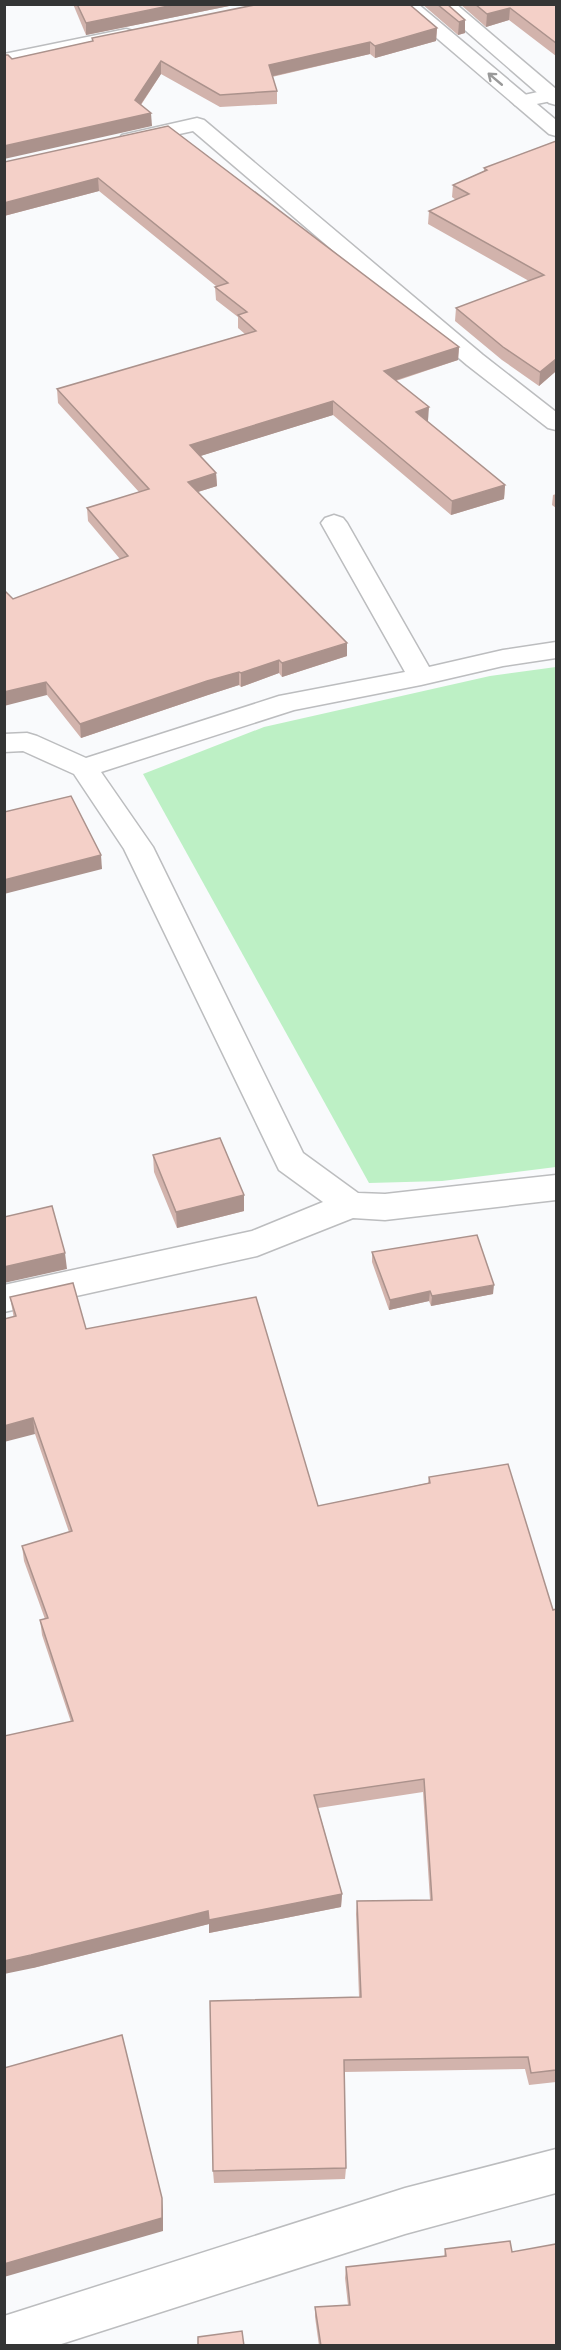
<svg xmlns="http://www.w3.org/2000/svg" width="561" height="2350" viewBox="0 0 561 2350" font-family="Cabin,sans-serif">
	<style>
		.green { fill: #bdf0c5 }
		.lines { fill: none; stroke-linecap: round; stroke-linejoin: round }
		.minor-casing { stroke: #bcbdbf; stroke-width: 3 }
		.primary-casing { stroke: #bcbdbf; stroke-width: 3 }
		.minor { fill: #fff; fill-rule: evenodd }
		.primary { fill: #fff; fill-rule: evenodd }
		.wall { fill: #d2b3ac }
		.shaded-wall { fill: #ab928c }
		.building { fill: #f4d0c8; stroke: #ab928c; stroke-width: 1.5 }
		.oneway { stroke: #9a9a9a }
	</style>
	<rect width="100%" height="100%" fill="#f9fafc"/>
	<polygon class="green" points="556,667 556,1167 442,1181 369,1183 143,774 264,727 490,676"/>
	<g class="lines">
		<defs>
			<g id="minor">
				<polygon points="126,29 133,31 136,35 133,39 4,66 4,54"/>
				<polygon points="556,88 556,100 522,107 515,105 512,101 515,97"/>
				<polygon points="197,118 204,120 483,355 556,412 556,430 548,428 467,365 193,131 129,145 122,143 119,139 122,135"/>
				<polygon points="334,515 343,518 347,523 429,667 503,650 556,642 556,658 503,666 421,685 294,710 101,772 153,847 303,1153 358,1193 385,1194 556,1175 556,1200 385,1220 353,1218 257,1256 4,1312 4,1285 252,1231 323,1202 279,1170 124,849 74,774 23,751 4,752 4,734 27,733 37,736 86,758 279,696 405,672 321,523 325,518"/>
				<polygon points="556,2149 556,2193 405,2234 55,2346 4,2346 4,2316 405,2188"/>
			</g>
			<g id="primary">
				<polygon points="397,4 418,4 556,120 556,136 549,134"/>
				<polygon points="435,4 456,4 556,89 556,105 549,103"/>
			</g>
		</defs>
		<use href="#minor" class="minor-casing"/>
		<use href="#primary" class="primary-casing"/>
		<use href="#minor" class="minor"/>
		<use href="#primary" class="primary"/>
	</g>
	<g class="wall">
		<polygon points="73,4 239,4 86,35"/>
		<polygon points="422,4 447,4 465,20 465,33 458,35"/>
		<polygon points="460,4 556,4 556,56 509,20 486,27"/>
		<polygon points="437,28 436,41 375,58 370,54 272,77 277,91 277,104 220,107 161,74 141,105 152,126 12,59 92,41 92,38"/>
		<polygon points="168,126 459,347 458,360 396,381 428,421 427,421 505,485 504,499 451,515 333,415 200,456 216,473 217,486 198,492 347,656 282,677 279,673 241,687 239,685 208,695 81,738 47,695 13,599 120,559 88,521 87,508 139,492 58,403 57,389 245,334 238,328 238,317 216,300 215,287 216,286 99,191 4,216"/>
		<polygon points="556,141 556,374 555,372 539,386 502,360 455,321 456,308 529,281 428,224 429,211 456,200 452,197 453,185 484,171 484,168"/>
		<polygon points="556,494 556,508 552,505 553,495"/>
		<polygon points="153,1155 244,1195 244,1211 177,1228 154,1172"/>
		<polygon points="372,1252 493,1294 431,1306 429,1301 389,1310 372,1262"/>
		<polygon points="10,1297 86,1329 318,1506 428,1483 429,1477 553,1610 556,1609 556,2082 529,2085 525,2069 344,2072 346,2168 345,2179 214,2183 213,2171 359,1997 356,1914 357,1901 430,1900 423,1792 318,1808 342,1894 341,1907 209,1933 209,1924 33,1968 71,1722 42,1635 40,1620 45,1619 24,1561 22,1546 69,1532 35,1434"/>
		<polygon points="445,2249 512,2252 556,2346 319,2346 315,2317 315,2307 348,2305 345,2278 346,2267 444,2257"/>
	</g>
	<g class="shaded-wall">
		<polygon points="178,4 239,4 86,35 86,23"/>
		<polygon points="510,8 509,20 486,27 487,14"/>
		<polygon points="465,20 465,33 458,35 459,22"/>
		<polygon points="437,28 436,41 375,58 375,46"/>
		<polygon points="370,42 370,54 269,77 269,65"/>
		<polygon points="161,61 161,74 135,113 135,100"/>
		<polygon points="151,113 152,126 4,159 4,146"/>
		<polygon points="98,178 99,191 4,216 4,203"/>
		<polygon points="459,347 458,360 384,384 384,371"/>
		<polygon points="556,359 555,372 539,386 540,372"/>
		<polygon points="333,401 333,415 191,459 190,445"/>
		<polygon points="429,407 428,421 415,425 416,412"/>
		<polygon points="216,473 217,486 188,495 188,482"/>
		<polygon points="505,485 504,499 451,515 452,501"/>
		<polygon points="347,643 347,656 282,677 282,663"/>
		<polygon points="279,660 279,673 241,687 241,673"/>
		<polygon points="239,672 239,685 208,695 81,738 80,724 207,681"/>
		<polygon points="46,682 47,695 4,706 4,692"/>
		<polygon points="101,855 102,869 4,894 4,880"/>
		<polygon points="244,1195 244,1211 177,1228 176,1212"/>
		<polygon points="65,1253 67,1269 4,1283 4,1267"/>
		<polygon points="494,1285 493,1294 431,1306 432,1296"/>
		<polygon points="430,1291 429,1301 389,1310 390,1300"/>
		<polygon points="33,1418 35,1434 4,1442 4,1426"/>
		<polygon points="342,1894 341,1907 209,1933 209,1924 33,1968 4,1974 4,1961 208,1911"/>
		<polygon points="162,2198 163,2211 163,2231 4,2277 4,2264"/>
	</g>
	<g class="building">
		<polygon points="77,4 178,4 86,23"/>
		<polygon points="259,4 409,4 437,28 375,46 370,42 269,65 277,91 220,95 161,61 135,100 151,113 4,146 4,55 8,55 12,59 93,41 92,38"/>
		<polygon points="437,4 447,4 465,20 459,22"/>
		<polygon points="475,4 556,4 556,43 510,8 487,14"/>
		<polygon points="168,126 459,347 384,371 429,407 416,412 505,485 452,501 333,401 190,445 216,473 188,482 347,643 282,663 279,660 241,673 239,672 207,681 80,724 46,682 4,692 4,590 13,599 128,556 87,508 149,489 57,389 256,331 238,315 247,312 215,287 228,283 98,178 4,203 4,162"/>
		<polygon points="556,141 556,359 540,372 503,347 456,308 544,275 429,211 469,194 453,185 487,170 484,168"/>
		<polygon points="71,796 101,855 4,880 4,812"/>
		<polygon points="220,1138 244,1195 176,1212 153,1155"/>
		<polygon points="52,1206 65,1253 4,1267 4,1217"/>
		<polygon points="477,1235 494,1285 432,1296 430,1291 390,1300 372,1252"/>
		<polygon points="73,1283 86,1329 256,1297 318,1506 430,1483 429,1477 508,1464 553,1610 556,1609 556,2070 531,2073 528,2057 344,2060 346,2168 213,2171 210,2001 361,1997 357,1901 432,1900 424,1779 314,1795 342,1894 209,1920 208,1911 31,1955 4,1961 4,1736 73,1721 40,1620 48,1618 22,1546 72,1531 33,1418 4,1426 4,1319 16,1316 10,1297"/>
		<polygon points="122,2035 162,2198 162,2218 4,2264 4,2068"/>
		<polygon points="510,2241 512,2252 556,2244 556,2346 321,2346 315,2307 350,2305 346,2267 446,2256 445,2249"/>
		<polygon points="242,2331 244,2346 198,2346 198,2337"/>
	</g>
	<defs><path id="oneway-shaft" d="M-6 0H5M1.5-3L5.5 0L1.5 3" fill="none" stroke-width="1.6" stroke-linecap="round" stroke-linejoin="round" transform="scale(1.5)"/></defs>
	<use class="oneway" href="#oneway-shaft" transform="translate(495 79) rotate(-140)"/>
	<rect width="561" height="2350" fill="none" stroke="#343535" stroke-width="12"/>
</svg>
